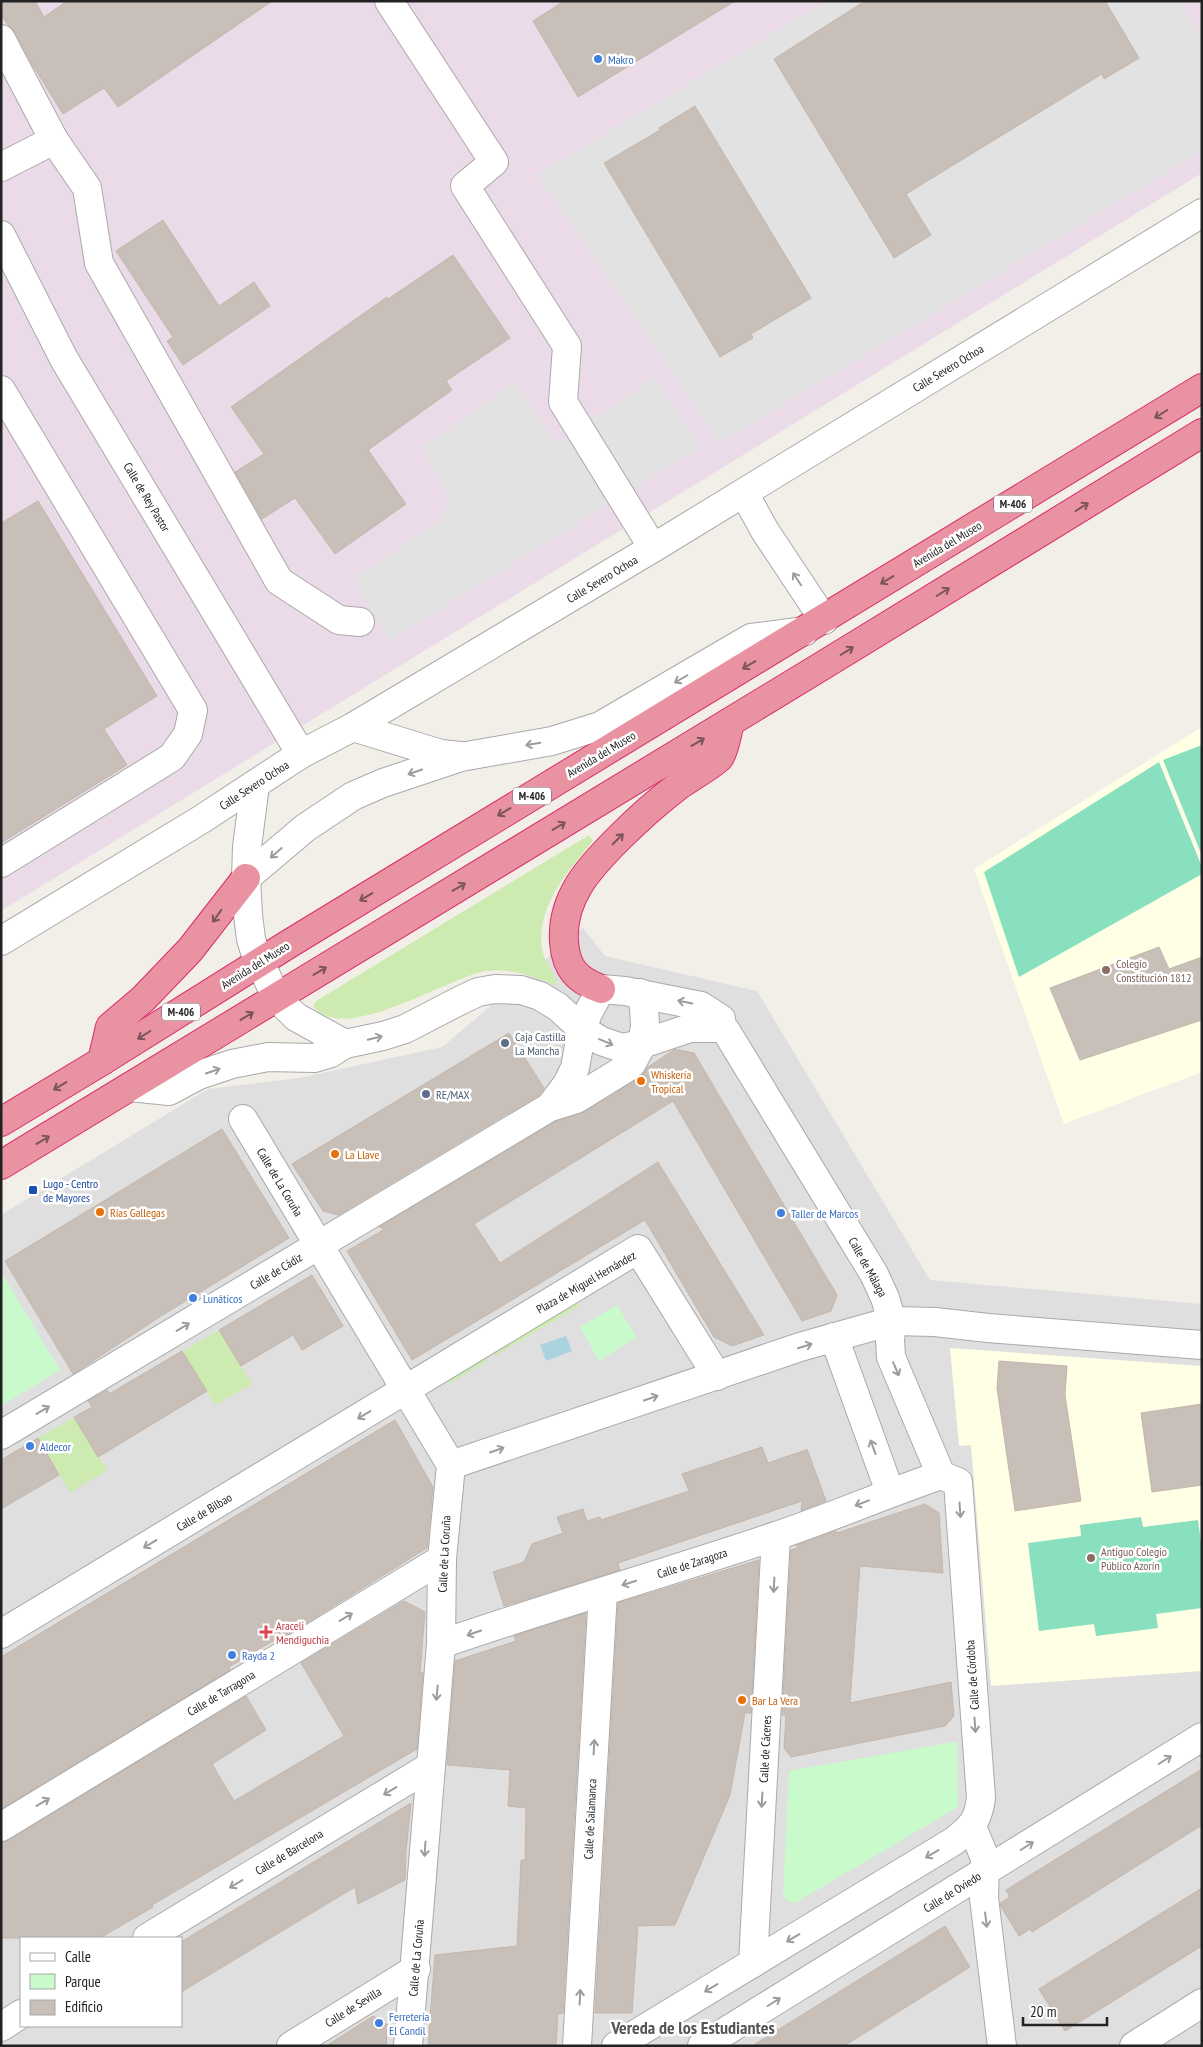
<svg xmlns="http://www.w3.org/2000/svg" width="1203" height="2047" viewBox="0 0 1203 2047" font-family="'PT Sans Narrow',sans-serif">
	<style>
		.residential { fill: #e0dfdf; fill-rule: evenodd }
		.industrial { fill: #ebdbe8 }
		.education { fill: #ffffe5 }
		.grass { fill: #cdebb0 }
		.park { fill: #c8facc }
		.pitch { fill: #88e0be }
		.parking { fill: #e2e2e2 }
		.water { fill: #aad3df }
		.building { fill: #c7bfb8; stroke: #c4b6ab }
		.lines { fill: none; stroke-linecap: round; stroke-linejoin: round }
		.minor-casing { stroke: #a9a9a9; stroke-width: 30 }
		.highway-casing { stroke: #dc2a67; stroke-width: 30 }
		.minor { stroke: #fff; stroke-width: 28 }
		.highway { stroke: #e892a2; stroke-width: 28 }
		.oneway { stroke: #7b545c }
		.oneway2 { stroke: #9c9c9c }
		.shop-dot { fill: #3f7fe0; stroke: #fff; stroke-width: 2 }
		.education-dot { fill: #8d6e63; stroke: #fff; stroke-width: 2 }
		.service-dot { fill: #5c6f8a; stroke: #fff; stroke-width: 2 }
		.food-dot { fill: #e8710a; stroke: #fff; stroke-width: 2 }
		.transit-dot { fill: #1a4fb4; stroke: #fff; stroke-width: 2 }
		.health-dot { fill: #e0444e; stroke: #fff; stroke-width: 2 }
		.labels { text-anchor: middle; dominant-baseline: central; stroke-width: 5; stroke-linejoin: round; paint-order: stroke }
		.shield { fill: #fff; stroke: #646464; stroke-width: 1 }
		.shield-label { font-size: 11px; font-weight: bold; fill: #222 }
		.shop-label { font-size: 12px; fill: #366cbe; stroke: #fff; text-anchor: start }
		.street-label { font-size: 12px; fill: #222; stroke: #fff }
		.education-label { font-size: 12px; fill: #785e54; stroke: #fff; text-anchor: start }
		.service-label { font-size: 12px; fill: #4e5e75; stroke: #fff; text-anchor: start }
		.food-label { font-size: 12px; fill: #c56008; stroke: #fff; text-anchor: start }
		.transit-label { font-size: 12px; fill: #164399; stroke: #fff; text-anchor: start }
		.health-label { font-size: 12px; fill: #be3a42; stroke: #fff; text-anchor: start }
		.district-label { font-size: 18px; font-weight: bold; fill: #555; stroke: #fff }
	</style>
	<rect width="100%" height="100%" fill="#f2efe9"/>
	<path class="residential" d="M583,928L605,956L757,991L930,1280L1202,1304V2046H1V1215L208,1089L299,1078L442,1047ZM21,1938H181V2026H21Z"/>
	<polygon class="industrial" points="1,1 1202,1 1202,173 1,911"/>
	<g class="education">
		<polygon points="1202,727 1202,1072 1064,1124 974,869"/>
		<polygon points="950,1348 1202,1366 1202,1671 991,1686 971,1445 959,1446"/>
	</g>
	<g class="grass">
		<path d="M589,835L593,841C568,872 536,905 542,949C544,962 555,972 557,985H553C534,975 509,968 487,971C449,976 343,1047 313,1006L316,1001Z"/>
		<polygon points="574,1297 579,1306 495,1356 489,1348"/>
		<polygon points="219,1330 252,1384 215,1405 182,1352"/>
		<polygon points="481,1353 487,1361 449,1384 444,1375"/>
		<polygon points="74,1417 107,1470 70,1493 38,1438"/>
	</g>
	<g class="park">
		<polygon points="1,1272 60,1370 1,1406"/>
		<polygon points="617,1305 637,1337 599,1361 580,1327"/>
		<polygon points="954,1742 957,1743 958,1807 795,1903 786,1900 783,1895 789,1771"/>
	</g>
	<g class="pitch">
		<polygon points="1202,745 1202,856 1163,760"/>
		<polygon points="1159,762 1202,867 1202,874 1019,977 984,872"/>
		<polygon points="1141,1517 1143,1527 1198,1520 1202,1550 1202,1608 1156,1614 1158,1628 1096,1636 1094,1624 1039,1631 1028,1543 1081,1536 1080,1525"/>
	</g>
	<g class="parking">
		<polygon points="827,1 1180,1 1202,36 1202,151 720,443 537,175"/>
		<polygon points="654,378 701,447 389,641 354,579 443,518 449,498 422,448 515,382 558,444"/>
	</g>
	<polygon class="water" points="566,1336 572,1351 546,1361 540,1345"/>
	<g class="building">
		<polygon points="1,1 35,1 44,17 67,1 272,1 118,107 104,88 63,114 32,64 15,32 8,25 1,15"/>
		<polygon points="564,1 735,1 578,97 533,21"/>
		<polygon points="865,1 1105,1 1139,58 1104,79 1102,74 906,194 931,235 894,258 774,59"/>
		<polygon points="695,106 811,298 751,334 753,338 720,357 604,163 660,130 659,128"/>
		<polygon points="163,220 219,306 254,282 270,306 183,365 167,341 173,337 116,251"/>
		<polygon points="453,255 510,338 446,381 452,390 368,450 406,504 335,554 295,498 262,519 235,472 264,454 231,407 387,297 388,299"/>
		<polygon points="38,501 157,696 104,729 127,765 1,843 1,523"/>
		<polygon points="1159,947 1169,969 1202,957 1202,1020 1080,1060 1050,988"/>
		<polygon points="509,1033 544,1088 539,1095 338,1215 323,1211 292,1164"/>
		<polygon points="675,1049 694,1053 837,1295 831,1311 802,1321 673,1101 474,1224 500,1263 658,1162 764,1335 732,1346 714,1337 645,1220 412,1360 347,1251 385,1229 379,1227 556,1121 584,1112 636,1080 648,1067"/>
		<polygon points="222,1129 289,1238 161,1316 73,1374 5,1261"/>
		<polygon points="312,1275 343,1326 302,1350 293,1335 241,1366 219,1330"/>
		<polygon points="182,1351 207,1391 98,1457 74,1417 92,1407 88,1401 107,1390 109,1394"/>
		<polygon points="999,1361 1067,1366 1065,1395 1081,1501 1015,1511 997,1388"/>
		<polygon points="1202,1404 1202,1485 1152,1492 1141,1413"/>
		<polygon points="395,1420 433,1487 427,1548 284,1637 283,1635 229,1667 230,1670 1,1809 1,1657"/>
		<polygon points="38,1438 59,1475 1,1509 1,1460"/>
		<polygon points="762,1447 768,1463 806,1450 807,1449 826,1501 801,1511 802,1501 618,1563 620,1570 504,1606 493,1572 524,1562 532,1544 563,1533 557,1517 583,1509 587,1521 600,1517 601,1520 689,1491 682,1474"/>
		<polygon points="925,1504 939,1513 943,1573 860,1566 850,1703 951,1682 954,1716 945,1726 791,1757 784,1748 786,1715 782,1715 791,1550 797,1548 797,1545 836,1531 837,1533"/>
		<polygon points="759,1560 751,1713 745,1713 730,1795 675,1925 638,1926 632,2013 595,2013 618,1603"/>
		<polygon points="404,1601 425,1612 420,1673 423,1672 417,1749 152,1905 153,1907 100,1938 1,1938 1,1843 9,1840 246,1696 266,1730 212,1764 234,1801 344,1736 301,1663"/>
		<polygon points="586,1613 563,2013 558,2014 556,2046 428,2046 435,1955 517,1946 521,1860 525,1860 526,1808 508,1806 510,1770 447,1765 455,1661 516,1641 514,1636"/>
		<polygon points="1202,1769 1202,1825 1032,1932 1030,1929 1019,1936 1001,1907 1000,1903 1010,1897 1006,1890"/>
		<polygon points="411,1803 406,1851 405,1880 358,1904 355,1887 181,1992 181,1942"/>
		<polygon points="1202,1888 1202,1946 1065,2031 1039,1989"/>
		<polygon points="945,1926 970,1967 844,2046 752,2046"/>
		<polygon points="373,2016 388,2025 386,2046 326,2046"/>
	</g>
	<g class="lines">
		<defs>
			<g id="minor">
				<polyline points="389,1 494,162 465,186 567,346 563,402 653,548"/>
				<polyline points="1,39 54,140 87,188 99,263 279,581 339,620 360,622"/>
				<polyline points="1,167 54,140"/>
				<polyline points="1,235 64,359 301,754"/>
				<polyline points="1,390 193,710 188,734 172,757 1,863"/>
				<polyline points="744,493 765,531 824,620"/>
				<polyline points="353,727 441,754 460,756"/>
				<polyline points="255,785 247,847 246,878 248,915 251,939 255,952 271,986 286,1007 296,1017 345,1044"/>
				<polyline points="246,878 305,828 353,796 383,783 461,757 552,741 600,726 751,638 805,631"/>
				<polyline points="1,941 202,819 301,754 353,727 653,548 1202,213"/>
				<path d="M130,1087L169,1091L199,1075L232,1064L268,1057L314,1058L331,1053L345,1044L383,1036L405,1029L461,1000L478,992L495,989L521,990L540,996L558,1007L582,1029L601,1041L622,1048L642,1044L690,1028H722L726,1031L874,1274L885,1298L892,1321L890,1340L891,1357L941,1475L958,1482L981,1798C978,1821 972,1827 954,1841L616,2046"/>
				<polyline points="550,1107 567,1084 575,1068 582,1029 588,1013 601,989 625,991 701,1006 721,1019 722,1028"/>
				<polyline points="243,1119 451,1465 442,1559 441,1644 408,2046"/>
				<polyline points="834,1337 890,1492"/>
				<polyline points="1,1435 550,1107 576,1099 628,1067 632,1063 642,1044 645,1026 644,1007 640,993"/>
				<polyline points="451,1465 800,1347 892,1321 935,1322 988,1328 1202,1345"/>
				<polyline points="1,1634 638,1249 717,1376"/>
				<path d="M441,1644C551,1606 663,1574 773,1537C830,1518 885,1494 941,1475"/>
				<polyline points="1,1827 442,1559"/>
				<polyline points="972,1827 985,1858 984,1898 1002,2046"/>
				<polyline points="147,1938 431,1766"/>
				<polyline points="753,1963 776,1536"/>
				<polyline points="1,2027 21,2014"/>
				<polyline points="291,2046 416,1969"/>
				<polyline points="577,2046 603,1592"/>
				<polyline points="702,2046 1202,1737"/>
				<polyline points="1134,2046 1202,2003"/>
			</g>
			<g id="highway">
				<path d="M601,989C577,980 566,969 564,942C561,898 589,868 618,839C637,820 657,802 678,786C688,779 712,765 719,758C724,752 728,730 730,722"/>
				<polyline points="102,1061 110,1027 143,999 190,950 246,878"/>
				<polyline points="1,1122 102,1061 292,942 1202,388"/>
				<polyline points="1,1165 822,666 1202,433"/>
			</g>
		</defs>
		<use href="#minor" class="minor-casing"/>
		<use href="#highway" class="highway-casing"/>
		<use href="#minor" class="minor"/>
		<use href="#highway" class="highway"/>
	</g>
	<defs><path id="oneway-shaft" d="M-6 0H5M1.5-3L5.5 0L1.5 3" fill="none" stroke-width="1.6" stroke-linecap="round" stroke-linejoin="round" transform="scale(1.25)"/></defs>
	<g class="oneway">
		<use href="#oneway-shaft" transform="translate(1161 414) rotate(148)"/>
		<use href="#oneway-shaft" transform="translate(1082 507) rotate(-32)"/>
		<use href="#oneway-shaft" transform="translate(887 580) rotate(149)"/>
		<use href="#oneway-shaft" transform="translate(943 592) rotate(-32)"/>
		<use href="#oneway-shaft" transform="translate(847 651) rotate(-32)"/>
		<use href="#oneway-shaft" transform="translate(749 665) rotate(149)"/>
		<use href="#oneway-shaft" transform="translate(698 742) rotate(-31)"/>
		<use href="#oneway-shaft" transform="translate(504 812) rotate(149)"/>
		<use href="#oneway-shaft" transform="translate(559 826) rotate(-31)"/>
		<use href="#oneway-shaft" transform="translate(618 839) rotate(-45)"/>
		<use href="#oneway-shaft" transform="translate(459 887) rotate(-31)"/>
		<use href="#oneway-shaft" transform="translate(366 897) rotate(149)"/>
		<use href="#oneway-shaft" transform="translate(217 916) rotate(125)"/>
		<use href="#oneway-shaft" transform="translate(320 971) rotate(-31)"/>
		<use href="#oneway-shaft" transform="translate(247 1016) rotate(-31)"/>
		<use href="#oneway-shaft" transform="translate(144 1035) rotate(148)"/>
		<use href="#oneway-shaft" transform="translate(60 1086) rotate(149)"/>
		<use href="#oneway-shaft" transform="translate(43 1140) rotate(-31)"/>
	</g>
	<g class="oneway2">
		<use href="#oneway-shaft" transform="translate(797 579) rotate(-123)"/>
		<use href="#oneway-shaft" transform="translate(681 679) rotate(150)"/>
		<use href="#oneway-shaft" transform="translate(533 744) rotate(170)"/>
		<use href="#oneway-shaft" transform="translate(415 772) rotate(161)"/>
		<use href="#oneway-shaft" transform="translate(276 853) rotate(139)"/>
		<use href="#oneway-shaft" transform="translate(685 1002) rotate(-169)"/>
		<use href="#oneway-shaft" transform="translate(375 1038) rotate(-14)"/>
		<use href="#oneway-shaft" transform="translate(606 1042) rotate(23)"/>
		<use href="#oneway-shaft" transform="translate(213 1071) rotate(-19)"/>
		<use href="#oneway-shaft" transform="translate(183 1327) rotate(-31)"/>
		<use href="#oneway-shaft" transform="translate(805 1346) rotate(-17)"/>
		<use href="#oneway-shaft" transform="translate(896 1369) rotate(67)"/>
		<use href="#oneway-shaft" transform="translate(651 1398) rotate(-19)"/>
		<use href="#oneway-shaft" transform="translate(43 1410) rotate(-31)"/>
		<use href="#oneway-shaft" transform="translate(364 1415) rotate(149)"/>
		<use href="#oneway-shaft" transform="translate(873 1447) rotate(-110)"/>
		<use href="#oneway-shaft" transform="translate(497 1450) rotate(-19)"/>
		<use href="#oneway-shaft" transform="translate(862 1503) rotate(159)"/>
		<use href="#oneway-shaft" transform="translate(960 1510) rotate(86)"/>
		<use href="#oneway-shaft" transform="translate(150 1544) rotate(149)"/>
		<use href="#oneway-shaft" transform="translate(629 1583) rotate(162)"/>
		<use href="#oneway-shaft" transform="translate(774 1585) rotate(93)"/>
		<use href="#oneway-shaft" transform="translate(346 1617) rotate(-31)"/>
		<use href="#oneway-shaft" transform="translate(474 1633) rotate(161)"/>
		<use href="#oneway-shaft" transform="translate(437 1693) rotate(95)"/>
		<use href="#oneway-shaft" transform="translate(975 1725) rotate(86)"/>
		<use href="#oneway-shaft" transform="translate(594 1747) rotate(-87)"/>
		<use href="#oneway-shaft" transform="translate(1165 1760) rotate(-32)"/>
		<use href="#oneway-shaft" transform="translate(390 1791) rotate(149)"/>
		<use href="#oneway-shaft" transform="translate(762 1800) rotate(93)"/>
		<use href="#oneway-shaft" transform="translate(43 1802) rotate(-31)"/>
		<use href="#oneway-shaft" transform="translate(1027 1846) rotate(-32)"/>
		<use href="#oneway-shaft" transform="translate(425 1849) rotate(94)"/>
		<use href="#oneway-shaft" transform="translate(932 1854) rotate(149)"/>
		<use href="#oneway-shaft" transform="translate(236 1884) rotate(149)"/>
		<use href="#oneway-shaft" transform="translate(986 1920) rotate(83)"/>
		<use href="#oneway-shaft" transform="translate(793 1938) rotate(149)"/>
		<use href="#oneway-shaft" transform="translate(711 1988) rotate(149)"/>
		<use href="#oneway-shaft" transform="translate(580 1997) rotate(-87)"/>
		<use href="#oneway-shaft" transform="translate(774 2002) rotate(-32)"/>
	</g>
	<g class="shop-dot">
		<circle cx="598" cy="59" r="5"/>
		<circle cx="781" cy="1213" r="5"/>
		<circle cx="193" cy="1298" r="5"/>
		<circle cx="30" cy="1446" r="5"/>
		<circle cx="232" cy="1655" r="5"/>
		<circle cx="379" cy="2023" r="5"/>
	</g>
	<g class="education-dot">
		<circle cx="1106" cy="970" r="5"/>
		<circle cx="1091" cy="1558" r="5"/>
	</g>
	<g class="service-dot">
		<circle cx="505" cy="1043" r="5"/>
		<circle cx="426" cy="1094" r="5"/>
	</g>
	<g class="food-dot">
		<circle cx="641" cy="1081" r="5"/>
		<circle cx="335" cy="1154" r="5"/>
		<circle cx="100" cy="1212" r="5"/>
		<circle cx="742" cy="1700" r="5"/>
	</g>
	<rect class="transit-dot" x="28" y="1185" width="10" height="10" rx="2.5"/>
	<path class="health-dot" d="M263.5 1624.5h5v5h5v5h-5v5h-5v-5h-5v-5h5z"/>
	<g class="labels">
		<g class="shield">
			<rect x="994" y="495.5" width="38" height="17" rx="4"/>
			<rect x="513" y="787.5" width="38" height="17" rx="4"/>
			<rect x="162" y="1003.5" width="38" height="17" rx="4"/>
		</g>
		<g class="shield-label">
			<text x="1013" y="504">M-406</text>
			<text x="532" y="796">M-406</text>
			<text x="181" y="1012">M-406</text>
		</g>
		<g class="shop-label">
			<text x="608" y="59">Makro</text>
			<text x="791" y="1213">Taller de Marcos</text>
			<text x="203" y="1298">Lunáticos</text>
			<text x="40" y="1446">Aldecor</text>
			<text x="242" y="1655">Rayda 2</text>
			<text x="389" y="2016">Ferretería<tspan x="389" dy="14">El Candil</tspan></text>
		</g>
		<g class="street-label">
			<text transform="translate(948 368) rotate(-31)">Calle Severo Ochoa</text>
			<text transform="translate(147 497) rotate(59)">Calle de Rey Pastor</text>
			<text transform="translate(947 544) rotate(-31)">Avenida del Museo</text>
			<text transform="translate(602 579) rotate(-31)">Calle Severo Ochoa</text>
			<text transform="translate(601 754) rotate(-31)">Avenida del Museo</text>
			<text transform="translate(254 785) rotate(-33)">Calle Severo Ochoa</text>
			<text transform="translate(255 965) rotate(-32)">Avenida del Museo</text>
			<text transform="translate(280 1182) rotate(59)">Calle de La Coruña</text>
			<text transform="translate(868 1267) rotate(61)">Calle de Málaga</text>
			<text transform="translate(276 1271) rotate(-31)">Calle de Cádiz</text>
			<text transform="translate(586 1282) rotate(-30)">Plaza de Miguel Hernández</text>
			<text transform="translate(204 1512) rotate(-31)">Calle de Bilbao</text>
			<text transform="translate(444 1554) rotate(-87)">Calle de La Coruña</text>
			<text transform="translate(692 1563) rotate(-18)">Calle de Zaragoza</text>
			<text transform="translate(972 1675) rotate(-94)">Calle de Córdoba</text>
			<text transform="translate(221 1693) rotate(-31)">Calle de Tarragona</text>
			<text transform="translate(765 1749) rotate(-87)">Calle de Cáceres</text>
			<text transform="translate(590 1819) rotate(-87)">Calle de Salamanca</text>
			<text transform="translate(289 1852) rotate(-31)">Calle de Barcelona</text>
			<text transform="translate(952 1892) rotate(-32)">Calle de Oviedo</text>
			<text transform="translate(416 1958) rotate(-85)">Calle de La Coruña</text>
			<text transform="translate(353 2007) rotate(-32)">Calle de Sevilla</text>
		</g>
		<g class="education-label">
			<text x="1116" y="963">Colegio<tspan x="1116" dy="14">Constitución 1812</tspan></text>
			<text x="1101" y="1551">Antiguo Colegio<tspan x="1101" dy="14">Público Azorín</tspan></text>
		</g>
		<g class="service-label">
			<text x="515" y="1036">Caja Castilla<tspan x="515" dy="14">La Mancha</tspan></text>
			<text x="436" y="1094">RE/MAX</text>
		</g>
		<g class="food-label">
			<text x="651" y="1074">Whiskería<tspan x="651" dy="14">Tropical</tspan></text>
			<text x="345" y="1154">La Llave</text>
			<text x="110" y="1212">Rías Gallegas</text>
			<text x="752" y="1700">Bar La Vera</text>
		</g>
		<g class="transit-label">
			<text x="43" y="1183">Lugo - Centro<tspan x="43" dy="14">de Mayores</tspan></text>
		</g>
		<g class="health-label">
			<text x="276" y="1625">Araceli<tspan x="276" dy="14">Mendiguchia</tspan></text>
		</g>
		<g class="district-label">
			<text x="693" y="2027">Vereda de los Estudiantes</text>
		</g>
	</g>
	<rect width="1203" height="2047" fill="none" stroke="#222222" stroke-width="5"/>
	<rect x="20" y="1937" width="162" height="90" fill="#ffffff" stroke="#a7a7a7"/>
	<rect x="30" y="1953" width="25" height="8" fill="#ffffff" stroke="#a7a7a7"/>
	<text x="65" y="1962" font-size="15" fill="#222222">Calle</text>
	<rect x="30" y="1974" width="25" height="15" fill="#c8facc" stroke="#a7a7a7"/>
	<text x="65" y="1987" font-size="15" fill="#222222">Parque</text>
	<rect x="30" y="2000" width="25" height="15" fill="#c7bfb8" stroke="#a7a7a7"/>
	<text x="65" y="2012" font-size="15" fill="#222222">Edificio</text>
	<path d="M1023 2017v8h84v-8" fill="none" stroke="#222222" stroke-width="2.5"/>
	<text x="1030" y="2017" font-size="15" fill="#222222" stroke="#ffffff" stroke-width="4" paint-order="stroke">20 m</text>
</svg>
